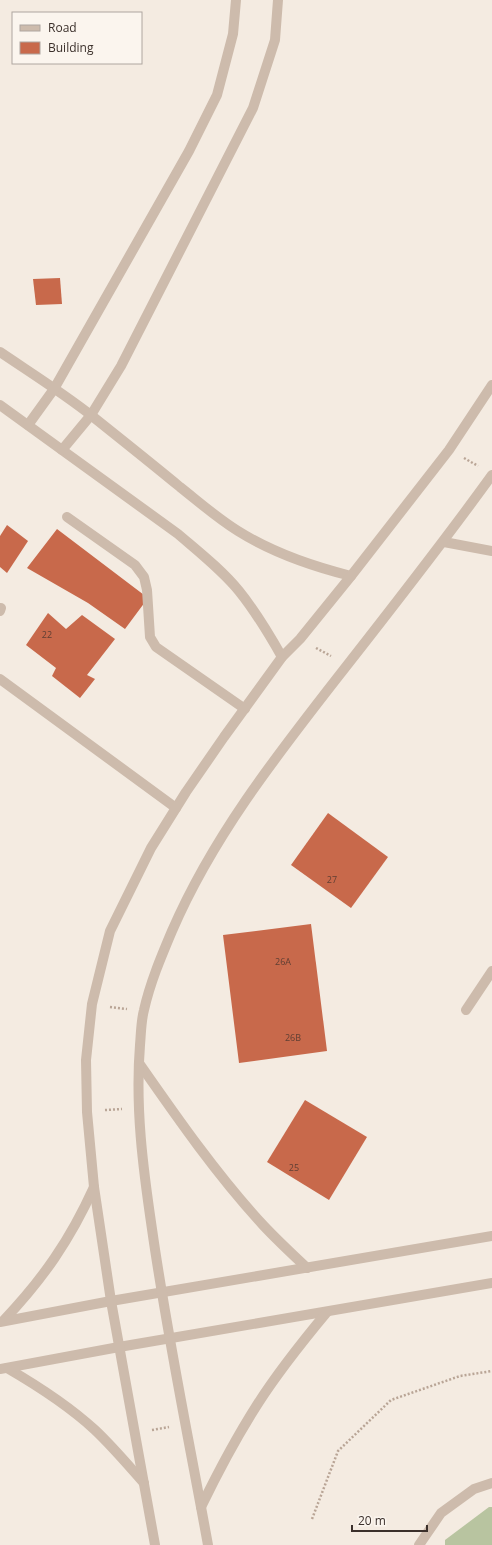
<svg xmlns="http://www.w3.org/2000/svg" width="492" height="1545" viewBox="0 0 492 1545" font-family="'Open Sans',sans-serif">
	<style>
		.green { fill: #b8c4a0 }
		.building { fill: #c8694b }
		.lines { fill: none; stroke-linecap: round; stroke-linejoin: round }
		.path { stroke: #b9a596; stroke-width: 2.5; stroke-dasharray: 2 2; stroke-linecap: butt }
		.service { stroke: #cdbbac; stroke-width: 10 }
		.minor { stroke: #cdbbac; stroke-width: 10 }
		.labels { text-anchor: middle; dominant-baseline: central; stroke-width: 3; stroke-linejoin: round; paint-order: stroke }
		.number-label { font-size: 9px; fill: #5e3e33 }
	</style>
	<rect width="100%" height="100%" fill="#f4ebe1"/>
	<polygon class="green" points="489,1507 492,1507 492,1545 445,1545 445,1540"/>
	<g class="building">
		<polygon points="60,278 62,304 36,305 33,279"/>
		<polygon points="7,525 28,541 7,573 0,567 0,536"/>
		<polygon points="57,529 148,598 125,629 88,603 27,568"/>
		<polygon points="48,613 66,629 82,615 115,639 87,675 95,679 80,698 52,676 56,668 26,645"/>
		<polygon points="328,813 388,857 351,908 291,865"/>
		<polygon points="311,924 327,1051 239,1063 223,935"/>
		<polygon points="305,1100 367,1137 329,1200 267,1162"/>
	</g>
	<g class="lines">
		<g class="path">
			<polyline points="464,458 478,466"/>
			<polyline points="316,648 331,656"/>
			<polyline points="110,1007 127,1009"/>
			<polyline points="105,1110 122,1109"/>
			<polyline points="152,1430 169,1427"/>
			<polyline points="312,1519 338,1451 391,1400 460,1376 492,1371"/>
		</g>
		<g class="service">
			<polyline points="67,517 135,565 144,577 147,590 150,637 156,647 245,709"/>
			<polyline points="0,611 1,608"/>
			<polyline points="0,679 176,808"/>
		</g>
		<g class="minor">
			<path d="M0,352C31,373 63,393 92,416C122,440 151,463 180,487C199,502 217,518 238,531C273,553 311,566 351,576"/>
			<path d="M0,405L178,534C199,552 222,570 239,591C256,612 269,634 282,657"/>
			<polyline points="28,425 54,389 189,151 217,95 233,34 236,0"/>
			<polyline points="62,450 91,415 121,366 253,108 275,40 278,0"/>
			<polyline points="444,542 492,551"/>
			<polyline points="466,1010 492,971"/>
			<path d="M139,1063C178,1119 217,1175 263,1225C277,1240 292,1254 307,1268"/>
			<path d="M3,1321C43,1279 70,1240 94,1187"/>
			<polyline points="0,1322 111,1301 492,1236"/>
			<path d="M7,1368C38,1386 69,1406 95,1430C113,1447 128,1465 144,1483"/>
			<polyline points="0,1369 119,1347 492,1283"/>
			<path d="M201,1507C218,1472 236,1438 257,1405C278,1372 302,1342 327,1312"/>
			<polyline points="155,1545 111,1301 94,1187 87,1112 86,1060 92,1004 110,931 151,848 186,792 224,737 282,657 300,639 351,576 449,450 492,385"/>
			<path d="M208,1545C189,1440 167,1335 152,1229C143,1168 135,1107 140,1045C141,1034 141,1021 144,1010C150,983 161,957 172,931C213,836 277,755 341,673C392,608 443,543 492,475"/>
			<polyline points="419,1545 441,1513 474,1489 492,1483"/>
		</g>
	</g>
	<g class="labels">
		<g class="number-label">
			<text x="47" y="634">22</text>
			<text x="332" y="879">27</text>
			<text x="283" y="961">26A</text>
			<text x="293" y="1037">26B</text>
			<text x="294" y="1167">25</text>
		</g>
	</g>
	<rect x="12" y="12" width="130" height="52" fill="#fbf5ee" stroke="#aea6a0"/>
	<rect x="20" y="25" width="20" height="6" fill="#cdbbac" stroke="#aea6a0"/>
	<text x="48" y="32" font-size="12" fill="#3b302b">Road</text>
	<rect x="20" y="42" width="20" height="12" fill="#c8694b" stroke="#aea6a0"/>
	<text x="48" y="52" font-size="12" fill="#3b302b">Building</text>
	<path d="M352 1525v6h75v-6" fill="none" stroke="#3b302b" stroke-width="2"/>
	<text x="358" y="1525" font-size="12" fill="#3b302b" stroke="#fbf5ee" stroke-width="3" paint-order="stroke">20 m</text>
</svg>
